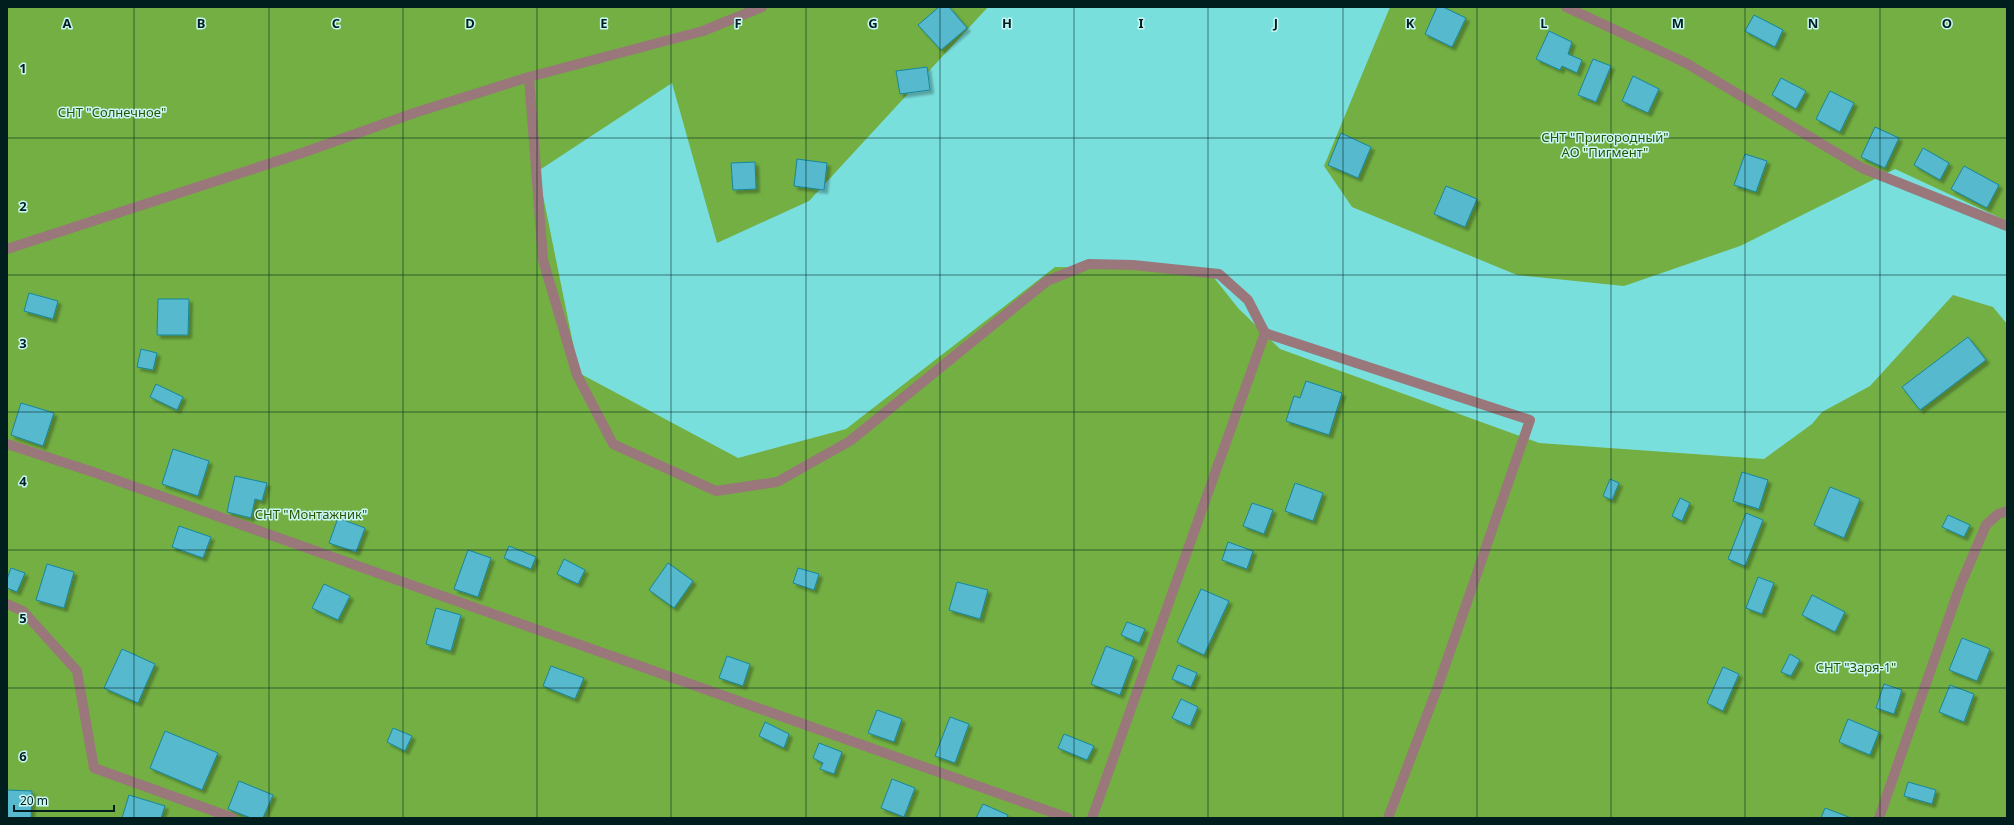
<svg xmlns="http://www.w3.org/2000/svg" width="2014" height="825" viewBox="0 0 2014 825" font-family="'Noto Sans',sans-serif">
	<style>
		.green { fill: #73af43 }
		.building { fill: #57b9ce; stroke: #16879b; filter: url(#shadow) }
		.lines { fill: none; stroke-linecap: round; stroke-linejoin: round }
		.service { stroke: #9a777a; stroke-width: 10 }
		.minor { stroke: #9a777a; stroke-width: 10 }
		.grid { fill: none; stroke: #001e1e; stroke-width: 1; stroke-opacity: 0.55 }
		.labels { text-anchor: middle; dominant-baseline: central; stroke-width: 3; stroke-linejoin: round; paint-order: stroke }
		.park-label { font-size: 13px; fill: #2c5400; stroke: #c8f7f5 }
		.grid-label { font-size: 13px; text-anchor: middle; font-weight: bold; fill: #001e1e; stroke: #c8f7f5; stroke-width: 3; stroke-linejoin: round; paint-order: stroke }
	</style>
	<defs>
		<filter id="shadow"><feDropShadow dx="3.5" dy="3.5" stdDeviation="1" flood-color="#0004"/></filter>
	</defs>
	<rect width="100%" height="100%" fill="#79dfdd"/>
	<g class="green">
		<polygon points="7,7 988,7 809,201 717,243 672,83 538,171 579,373 738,458 846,429 1055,267 1207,269 1238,308 1280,349 1539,443 1764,459 1812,424 1822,412 1870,386 1953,295 1993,307 2007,324 2007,818 7,818"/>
		<polygon points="1390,7 2007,7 2007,221 1895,169 1740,246 1624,286 1517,275 1352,207 1324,166"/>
	</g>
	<g class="building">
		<polygon points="939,7 949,7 967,28 941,50 918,25"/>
		<polygon points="1437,7 1443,7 1466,18 1452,47 1425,34"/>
		<polygon points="1754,15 1783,30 1775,47 1745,31"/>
		<polygon points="1549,31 1572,42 1568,54 1582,60 1577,73 1562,66 1560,70 1536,59"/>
		<polygon points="1593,59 1611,66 1596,102 1578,95"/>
		<polygon points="927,67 930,90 900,94 896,71"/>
		<polygon points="1633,76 1659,89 1648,113 1622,101"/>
		<polygon points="1781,78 1806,91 1796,109 1772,95"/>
		<polygon points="1830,91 1854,103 1840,132 1816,119"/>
		<polygon points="1875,127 1899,138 1885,168 1861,157"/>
		<polygon points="1341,133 1371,147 1358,178 1328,165"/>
		<polygon points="1923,148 1949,163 1940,180 1914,165"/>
		<polygon points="1745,154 1767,161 1756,192 1734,185"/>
		<polygon points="797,159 827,163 824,190 794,186"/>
		<polygon points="755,162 756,189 733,190 731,163"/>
		<polygon points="1964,166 1999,185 1987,208 1951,189"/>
		<polygon points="1446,186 1477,199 1465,227 1434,214"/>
		<polygon points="29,293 58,301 53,319 24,311"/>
		<polygon points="158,299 189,299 188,335 157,335"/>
		<polygon points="1968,337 1986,360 1920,410 1902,387"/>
		<polygon points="141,349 157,353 153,370 137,367"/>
		<polygon points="1306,381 1342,393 1329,435 1286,421 1294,396 1300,398"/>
		<polygon points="156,384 183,397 177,410 150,397"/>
		<polygon points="21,403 54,413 43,446 11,435"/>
		<polygon points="173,449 209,461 198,496 162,484"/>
		<polygon points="1742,472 1768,480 1759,509 1733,501"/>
		<polygon points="235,476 267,483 262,501 255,499 251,518 227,512"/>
		<polygon points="1610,479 1619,483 1612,500 1603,496"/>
		<polygon points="1295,483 1323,493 1313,521 1285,511"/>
		<polygon points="1830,487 1860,499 1844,538 1814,525"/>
		<polygon points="1680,498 1690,503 1682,521 1672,516"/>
		<polygon points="1252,503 1273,510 1264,534 1243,526"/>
		<polygon points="1746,513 1763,520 1745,566 1728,559"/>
		<polygon points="1948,515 1970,525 1964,537 1942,527"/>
		<polygon points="338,518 365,528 356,552 329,543"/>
		<polygon points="179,526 211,537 203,558 172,547"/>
		<polygon points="1228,542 1253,551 1247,569 1222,560"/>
		<polygon points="509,546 536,557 531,569 504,558"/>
		<polygon points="468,550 491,558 478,597 454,589"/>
		<polygon points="564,559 585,570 578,584 557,574"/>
		<polygon points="668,563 693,581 674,608 649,590"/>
		<polygon points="47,564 74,572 64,608 36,600"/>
		<polygon points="11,568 25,573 17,592 7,588 7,579"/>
		<polygon points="798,568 819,574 814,590 793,583"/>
		<polygon points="1758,577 1774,583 1762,614 1746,608"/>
		<polygon points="957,582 988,590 980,619 949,610"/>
		<polygon points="324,584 350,596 338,620 312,608"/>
		<polygon points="1201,589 1229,601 1204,655 1177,642"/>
		<polygon points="1812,595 1845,612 1835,632 1802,615"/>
		<polygon points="436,608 461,615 451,651 426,644"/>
		<polygon points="1127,622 1145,629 1139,643 1121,635"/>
		<polygon points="1962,638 1990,649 1977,681 1949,670"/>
		<polygon points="1106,646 1134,657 1120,695 1091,684"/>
		<polygon points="122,649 155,664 138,703 104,688"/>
		<polygon points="1790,654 1800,660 1791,676 1781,672"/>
		<polygon points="727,656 750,664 743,686 719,678"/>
		<polygon points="1178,665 1197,673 1191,687 1172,679"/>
		<polygon points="551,666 584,678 575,699 543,686"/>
		<polygon points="1723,667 1739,674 1723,711 1707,703"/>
		<polygon points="1884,684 1902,690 1894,714 1876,708"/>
		<polygon points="1950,685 1974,694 1964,722 1939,712"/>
		<polygon points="1181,699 1198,707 1190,726 1172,718"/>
		<polygon points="877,710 902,719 894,742 868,733"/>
		<polygon points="950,717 969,724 955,763 935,756"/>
		<polygon points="1848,719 1879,732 1870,755 1839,742"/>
		<polygon points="765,722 789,734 784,748 759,736"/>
		<polygon points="393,728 412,736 405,751 387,742"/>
		<polygon points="165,731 218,753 202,790 150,768"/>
		<polygon points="1064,734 1094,746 1087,760 1058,748"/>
		<polygon points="819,743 842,752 834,774 820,769 823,763 813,758"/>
		<polygon points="892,779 915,788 904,817 881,808"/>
		<polygon points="239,781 273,795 263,818 251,818 228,809"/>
		<polygon points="1908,782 1936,790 1932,804 1904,796"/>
		<polygon points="7,790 32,791 31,818 7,818"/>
		<polygon points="129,795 165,806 161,818 122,818"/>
		<polygon points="983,804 1008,815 1007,818 976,818"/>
		<polygon points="1825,808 1851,818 1821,818"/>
	</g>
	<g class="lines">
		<g class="service">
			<polyline points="1566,7 1686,63 1862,168 2007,226"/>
			<polyline points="529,77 543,260 577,375 613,444 716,491 777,482 850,441 1047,281 1089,264 1133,265 1219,274 1248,300 1265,333"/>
			<polyline points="7,444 93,472 1068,818"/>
			<polyline points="7,604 23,611 77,671 94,768 233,818"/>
			<polyline points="1092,818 1265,333 1530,420 1438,686 1388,818"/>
			<polyline points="1879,818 1960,586 1986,525 1998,514 2007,511"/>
		</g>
		<polyline class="minor" points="7,249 302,153 417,112 529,77 703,31 762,7"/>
	</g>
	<path class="grid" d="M134,7V818M269,7V818M403,7V818M537,7V818M671,7V818M806,7V818M940,7V818M1074,7V818M1208,7V818M1343,7V818M1477,7V818M1611,7V818M1745,7V818M1880,7V818M7,138H2007M7,275H2007M7,412H2007M7,550H2007M7,688H2007"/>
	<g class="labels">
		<g class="park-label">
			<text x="112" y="112">СНТ "Солнечное"</text>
			<text x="1605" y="137">СНТ "Пригородный"<tspan x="1605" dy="15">АО "Пигмент"</tspan></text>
			<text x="311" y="514">СНТ "Монтажник"</text>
			<text x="1856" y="667">СНТ "Заря-1"</text>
		</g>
	</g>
	<g class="grid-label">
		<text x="67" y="28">A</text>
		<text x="201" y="28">B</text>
		<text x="336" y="28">C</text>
		<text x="470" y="28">D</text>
		<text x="604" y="28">E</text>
		<text x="738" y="28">F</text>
		<text x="873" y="28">G</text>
		<text x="1007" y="28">H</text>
		<text x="1141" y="28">I</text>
		<text x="1276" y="28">J</text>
		<text x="1410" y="28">K</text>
		<text x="1544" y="28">L</text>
		<text x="1678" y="28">M</text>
		<text x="1813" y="28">N</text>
		<text x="1947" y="28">O</text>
		<text x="23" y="73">1</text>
		<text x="23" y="211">2</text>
		<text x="23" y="348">3</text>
		<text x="23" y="486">4</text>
		<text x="23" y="623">5</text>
		<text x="23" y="761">6</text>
	</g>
	<rect width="2014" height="825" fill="none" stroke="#001e1e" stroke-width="16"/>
	<path d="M14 805v6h100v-6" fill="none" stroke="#001e1e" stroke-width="2"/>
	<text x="20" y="805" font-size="12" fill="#001e1e" stroke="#c8f7f5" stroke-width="3" paint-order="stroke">20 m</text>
</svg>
